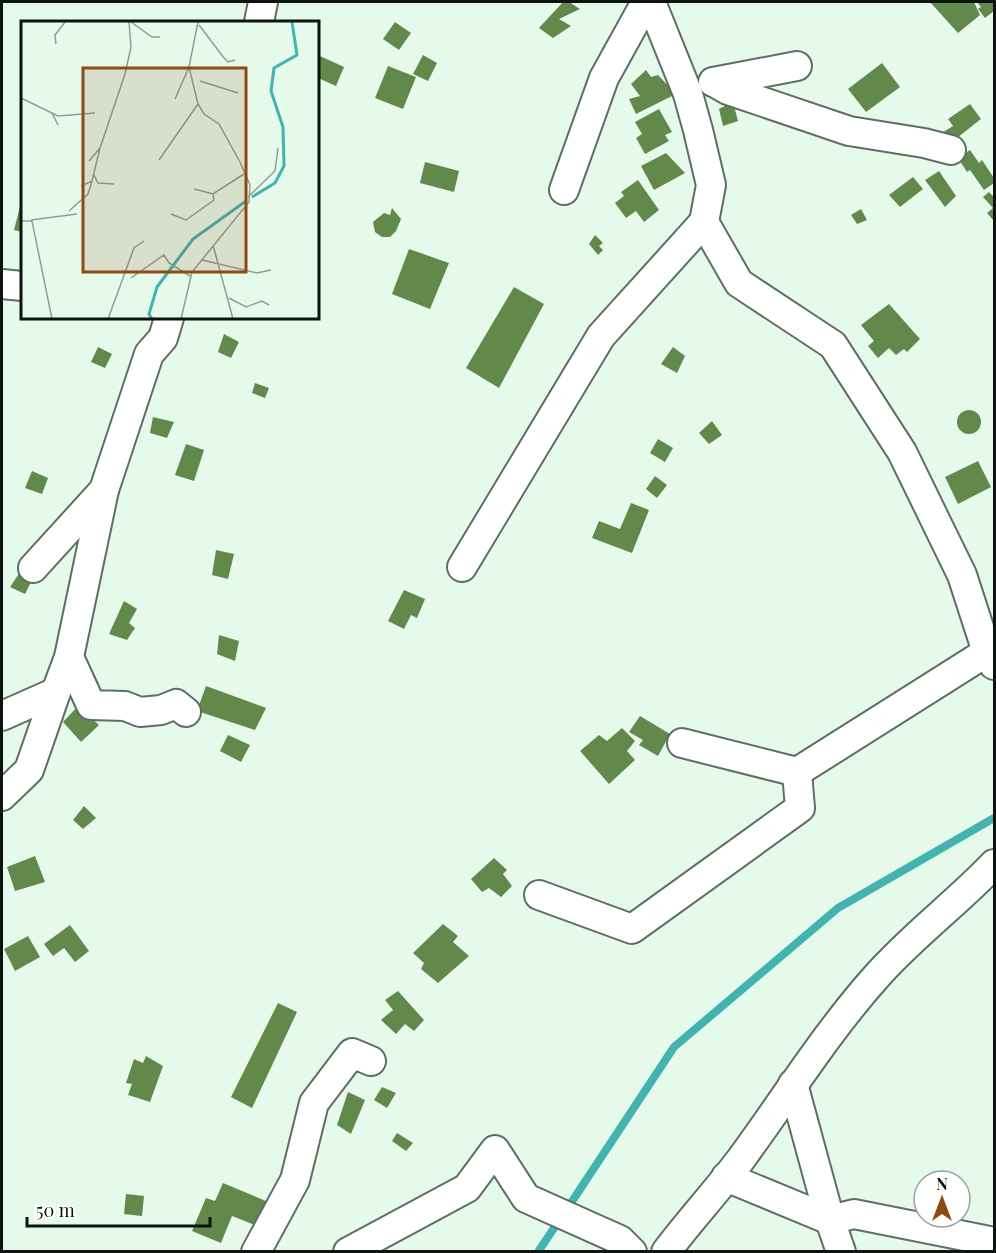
<svg xmlns="http://www.w3.org/2000/svg" width="996" height="1253" viewBox="0 0 996 1253" font-family="'Playfair Display',serif">
	<style>
		.lines { fill: none; stroke-linecap: round; stroke-linejoin: round }
		.stream { stroke: #43b2b1; stroke-width: 8 }
		.building { fill: #62894b }
		.minor-casing { stroke: #5d6f62; stroke-width: 32 }
		.minor { stroke: #fff; stroke-width: 28 }
		.inset-river { fill: none; stroke: #43b2b1; stroke-width: 3 }
		.inset-road { fill: none; stroke: #8f9e93; stroke-width: 1.5 }
		.view { fill: #8b4c13; fill-opacity: 0.15; stroke: #8b4c13; stroke-width: 3 }
		.inset-edge { fill: none; stroke: #0d140f; stroke-width: 3 }
	</style>
	<rect width="100%" height="100%" fill="#e5faeb"/>
	<g class="lines">
		<g class="stream">
			<polyline points="567,1209 674,1047 838,908 994,818"/>
			<polyline points="538,1252 560,1219"/>
		</g>
	</g>
	<g class="building">
		<polygon points="563,2 569,2 580,9 559,19 571,26 553,38 539,28"/>
		<polygon points="930,2 974,2 980,15 958,33"/>
		<polygon points="977,2 994,2 994,11 985,18 978,9 981,7"/>
		<polygon points="395,22 411,33 399,50 383,39"/>
		<polygon points="423,55 437,63 428,81 413,74"/>
		<polygon points="320,56 344,67 336,86 318,78"/>
		<polygon points="882,63 900,87 866,112 848,89"/>
		<polygon points="388,66 416,77 403,109 375,98"/>
		<polygon points="646,70 651,77 658,75 676,94 636,114 629,99 640,96 631,84"/>
		<polygon points="733,102 738,121 723,126 719,109"/>
		<polygon points="970,104 981,119 948,145 940,134 953,126 948,119"/>
		<polygon points="659,109 672,132 665,135 669,141 645,154 636,138 642,134 635,122"/>
		<polygon points="970,150 979,163 982,160 994,178 994,183 984,190 970,170 967,172 958,158"/>
		<polygon points="666,153 685,173 654,190 641,166"/>
		<polygon points="425,162 459,171 454,192 420,183"/>
		<polygon points="939,171 956,196 945,207 925,180"/>
		<polygon points="913,177 923,189 900,207 889,195"/>
		<polygon points="638,180 659,210 644,222 636,211 626,218 615,203 624,196 621,192"/>
		<polygon points="989,192 994,197 994,221 987,213 993,208 983,197"/>
		<polygon points="22,199 22,232 14,230"/>
		<polygon points="392,208 401,219 396,231 390,237 382,237 375,232 373,222 384,213 390,215"/>
		<polygon points="861,209 867,220 857,224 851,215"/>
		<polygon points="595,235 603,243 599,246 603,250 598,255 589,244"/>
		<polygon points="409,249 449,263 430,309 392,294"/>
		<polygon points="514,287 544,304 499,388 466,368"/>
		<polygon points="889,304 920,339 907,352 904,349 896,355 889,348 878,358 868,346 874,341 861,325"/>
		<polygon points="224,334 239,342 231,358 218,352"/>
		<polygon points="98,347 112,354 105,368 91,362"/>
		<polygon points="673,347 685,356 677,373 661,364"/>
		<polygon points="255,383 269,388 265,398 252,393"/>
		<circle cx="969" cy="422" r="12"/>
		<polygon points="153,417 174,422 167,438 150,433"/>
		<polygon points="712,421 722,435 709,444 699,433"/>
		<polygon points="658,439 673,448 665,462 650,453"/>
		<polygon points="186,444 204,450 194,481 175,475"/>
		<polygon points="978,461 991,487 958,504 945,477"/>
		<polygon points="32,471 48,478 42,494 25,488"/>
		<polygon points="655,476 667,485 657,498 646,489"/>
		<polygon points="631,503 649,510 632,553 592,538 599,521 620,529"/>
		<polygon points="216,550 234,554 228,579 212,575"/>
		<polygon points="20,572 33,578 25,594 10,587"/>
		<polygon points="404,590 425,599 417,618 411,615 404,629 388,621"/>
		<polygon points="124,601 137,609 129,623 135,628 127,640 109,634"/>
		<polygon points="219,635 239,641 235,661 217,654"/>
		<polygon points="206,686 266,708 255,730 197,711"/>
		<polygon points="78,706 99,725 81,742 63,722"/>
		<polygon points="640,716 670,734 658,756 639,745 643,740 629,732"/>
		<polygon points="622,728 635,741 627,751 635,760 609,784 580,751 599,735 607,741"/>
		<polygon points="228,735 250,745 241,762 220,751"/>
		<polygon points="84,806 96,818 83,829 73,820"/>
		<polygon points="35,856 45,882 15,891 7,867"/>
		<polygon points="494,858 507,870 503,874 512,886 501,897 489,888 482,892 471,879"/>
		<polygon points="443,924 458,936 453,942 469,956 438,983 421,969 424,963 413,953"/>
		<polygon points="70,925 89,951 75,962 64,948 53,956 44,944"/>
		<polygon points="28,936 40,957 15,971 4,949"/>
		<polygon points="398,991 424,1020 414,1031 405,1024 396,1034 381,1020 393,1010 385,1000"/>
		<polygon points="278,1003 297,1012 252,1108 231,1097"/>
		<polygon points="146,1056 163,1066 150,1102 128,1095 132,1084 126,1083 134,1059 143,1063"/>
		<polygon points="382,1087 396,1093 387,1108 374,1100"/>
		<polygon points="348,1092 365,1100 351,1134 337,1125"/>
		<polygon points="397,1133 413,1143 406,1151 392,1141"/>
		<polygon points="223,1183 273,1204 262,1228 232,1216 221,1243 192,1231 206,1198 215,1201"/>
		<polygon points="126,1194 144,1196 142,1216 124,1214"/>
	</g>
	<g class="lines">
		<defs>
			<g id="minor">
				<polyline points="651,2 688,94 698,130 711,185 704,222 739,283 833,345 902,452 962,575 987,652 994,665"/>
				<polyline points="259,22 263,2"/>
				<polyline points="713,82 797,66"/>
				<polyline points="714,82 728,90 849,131 924,143 951,150"/>
				<polyline points="564,190 604,78 646,2"/>
				<polyline points="2,284 22,286"/>
				<polyline points="104,490 149,354 163,338 169,318"/>
				<polyline points="462,567 601,336 704,222"/>
				<polyline points="33,568 104,490 69,657 56,692"/>
				<polyline points="69,657 91,705 125,706 140,712 161,710 176,704 186,712"/>
				<polyline points="2,716 56,692 29,770 2,796"/>
				<polyline points="682,743 797,772 987,652"/>
				<polyline points="539,895 632,929 800,808 797,772"/>
				<polyline points="793,1084 830,1220 841,1252"/>
				<polyline points="726,1177 830,1220 854,1214 994,1242"/>
				<polyline points="256,1252 295,1180 314,1103 352,1053 371,1061"/>
				<polyline points="348,1252 467,1188 495,1150 526,1198 620,1240 632,1252"/>
				<path d="M666,1252C690,1220 717,1191 741,1159C785,1099 826,1033 876,977C912,936 957,903 994,864"/>
			</g>
		</defs>
		<use href="#minor" class="minor-casing"/>
		<use href="#minor" class="minor"/>
	</g>
	<g transform="translate(21 21)">
		<rect width="298" height="298" fill="#e5faeb"/>
		<path class="inset-river" d="M231,176L254,162L263,145L262,106L250,70L253,47L276,34L271,1M131,298L128,293L136,266L172,218L225,180"/>
		<path class="inset-road" d="M110,1L131,16H139M178,4L203,37L207,41L214,39M35,23L34,14L44,1M179,60L217,72M0,77L31,92L37,104M154,78L168,46L177,1M31,92L37,95L74,92M79,127L104,53L110,26L108,1M138,139L177,83M68,140L79,127L71,160M73,154L77,162L93,163M173,168L192,173L223,153M227,176L254,150L257,127M48,190L67,173L71,160L60,165M150,193L165,199L193,179L192,173M10,199L56,193M0,200H11L31,298M192,224L212,298M181,239L236,252L250,249M110,257L143,234L148,242L169,255M208,277L225,286L241,280L248,284M87,298L113,227L123,220M160,298L171,251L228,181L229,164L219,141L198,103L183,93L177,83L168,46"/>
		<path class="view" d="M62,47H225V251H62Z"/>
		<rect width="298" height="298" class="inset-edge"/>
	</g>
	<rect width="996" height="1253" fill="none" stroke="#0d140f" stroke-width="6"/>
	<g transform="translate(942 1199)"><circle r="28" fill="#ffffff" stroke="#9ea19f" stroke-width="1.5"/>
	<path d="M0-4.5L10 22L0 15L-10 22Z" fill="#8b4c13"/>
	<text y="-9" font-size="16" font-weight="bold" text-anchor="middle" fill="#0d140f">N</text>
	</g>
	<path d="M27 1217v9h183v-9" fill="none" stroke="#0d140f" stroke-width="3"/>
	<text x="36" y="1217" font-size="18" fill="#0d140f" stroke="#ffffff" stroke-width="4.5" paint-order="stroke">50 m</text>
</svg>
